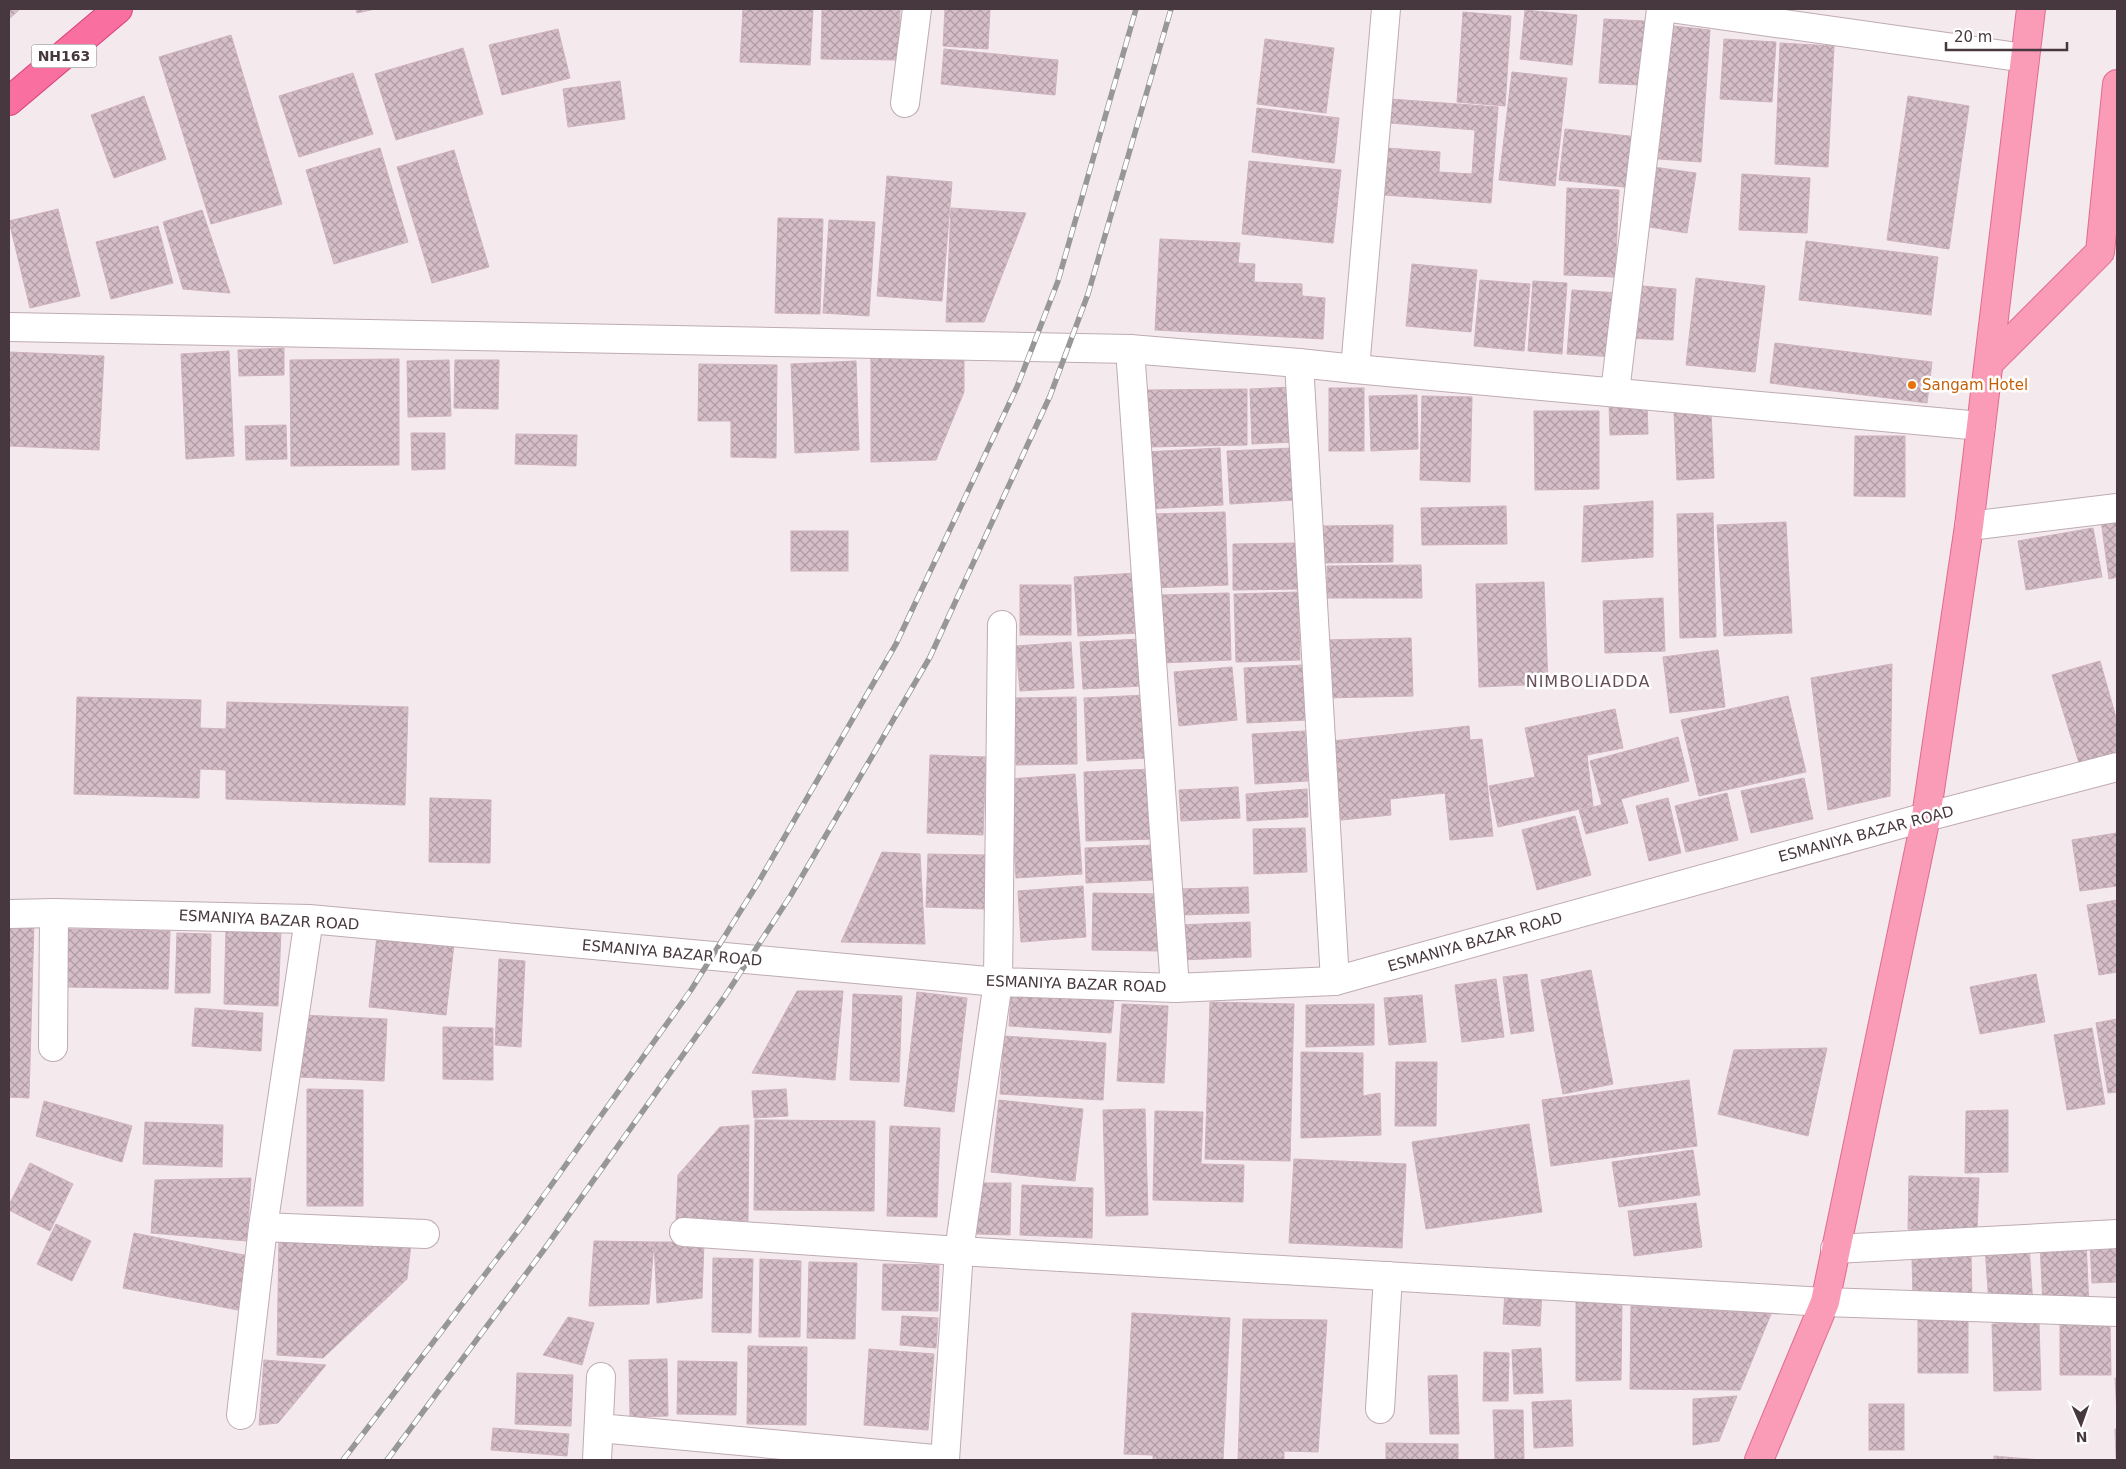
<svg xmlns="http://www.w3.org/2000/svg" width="2126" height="1469" viewBox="0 0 2126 1469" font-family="'DejaVu Sans',sans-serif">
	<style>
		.building { fill: url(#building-cross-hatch); stroke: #cfb2be }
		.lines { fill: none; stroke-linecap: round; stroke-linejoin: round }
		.minor-casing { stroke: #bfabb3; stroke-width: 30 }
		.major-casing { stroke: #df6b91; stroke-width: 30 }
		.highway-casing { stroke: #d73f7a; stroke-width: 30 }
		.minor { stroke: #fff; stroke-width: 28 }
		.major { stroke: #fa9bb8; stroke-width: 28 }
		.highway { stroke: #f86fa0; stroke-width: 28 }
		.rail-casing { stroke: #979797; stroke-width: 5.5 }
		.rail { stroke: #fff; stroke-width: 4; stroke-dasharray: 11; stroke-linecap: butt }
		.food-dot { fill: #e8710a; stroke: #fff; stroke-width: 2 }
		.labels { text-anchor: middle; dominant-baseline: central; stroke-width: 5; stroke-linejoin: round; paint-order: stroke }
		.shield { fill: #fff; stroke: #7e7378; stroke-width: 1 }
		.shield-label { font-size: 14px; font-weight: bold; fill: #47373e }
		.food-label { font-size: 15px; fill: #c56008; stroke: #fff; text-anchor: start }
		.street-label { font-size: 15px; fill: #47373e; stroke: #fff }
		.neighbourhood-label { font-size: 16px; letter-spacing: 1px; fill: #694f5a; stroke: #fff }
	</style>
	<defs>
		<pattern id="building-cross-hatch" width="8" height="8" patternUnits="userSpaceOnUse" patternTransform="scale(1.25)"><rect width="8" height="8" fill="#d5bec8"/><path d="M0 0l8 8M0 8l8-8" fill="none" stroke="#af9ba4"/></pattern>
	</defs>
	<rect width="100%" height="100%" fill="#f4e9ec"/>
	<g class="building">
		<polygon points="9,9 20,9 9,19"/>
		<polygon points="356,9 375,9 357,13"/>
		<polygon points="743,9 813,9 810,65 740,62"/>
		<polygon points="822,9 900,9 899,60 821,59"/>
		<polygon points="945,9 990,9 988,49 943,46"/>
		<polygon points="1525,10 1577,15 1572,65 1520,59"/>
		<polygon points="1463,12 1511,16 1505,106 1457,102"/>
		<polygon points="1604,19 1645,21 1640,85 1599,83"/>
		<polygon points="1665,25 1710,30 1701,162 1645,158"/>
		<polygon points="558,29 570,78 502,95 489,45"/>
		<polygon points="231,35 282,204 211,224 159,57"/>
		<polygon points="1265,39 1334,48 1326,113 1257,104"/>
		<polygon points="1724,39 1776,42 1772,102 1720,99"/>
		<polygon points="1780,43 1834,46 1828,167 1775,164"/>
		<polygon points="463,48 483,114 396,140 375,74"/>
		<polygon points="944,49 1058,60 1055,95 941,84"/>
		<polygon points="1512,72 1567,78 1555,186 1499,180"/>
		<polygon points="353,73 373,134 299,157 279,96"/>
		<polygon points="620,81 625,119 568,127 563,89"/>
		<polygon points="144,96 166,159 114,178 91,115"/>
		<polygon points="1908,96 1969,106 1949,249 1887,240"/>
		<polygon points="1391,99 1498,107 1491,203 1384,195 1387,148 1440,152 1439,172 1472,174 1475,130 1390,123"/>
		<polygon points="1257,108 1339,118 1334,163 1252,152"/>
		<polygon points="1565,129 1638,137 1633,188 1559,180"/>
		<polygon points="380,148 408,242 334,264 306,170"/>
		<polygon points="454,150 489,267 432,283 397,167"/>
		<polygon points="1249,161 1341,170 1333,243 1242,234"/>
		<polygon points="1646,166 1696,173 1687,233 1637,225"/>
		<polygon points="1742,174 1810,178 1807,233 1739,230"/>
		<polygon points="887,176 952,182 942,301 877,296"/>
		<polygon points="1567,188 1619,190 1615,277 1564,275"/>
		<polygon points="951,208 1026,213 984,322 946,322"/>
		<polygon points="58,209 80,296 30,308 9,221"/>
		<polygon points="202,210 230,293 183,289 163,222"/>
		<polygon points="778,218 823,219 820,314 775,313"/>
		<polygon points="829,220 875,222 869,316 823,313"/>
		<polygon points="158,226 173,283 111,299 96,242"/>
		<polygon points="1160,239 1240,243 1238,263 1255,264 1254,282 1302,284 1302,296 1325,298 1323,339 1155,330"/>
		<polygon points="1806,241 1938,257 1931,315 1799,300"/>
		<polygon points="1412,264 1477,270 1471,332 1406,326"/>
		<polygon points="1696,278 1765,286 1755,372 1686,365"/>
		<polygon points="1480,280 1530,284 1524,351 1474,346"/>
		<polygon points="1533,281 1567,283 1562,354 1528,351"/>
		<polygon points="1632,285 1676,289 1673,340 1626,338"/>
		<polygon points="1572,290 1620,293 1615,357 1567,354"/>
		<polygon points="1775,343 1932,362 1927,403 1770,383"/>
		<polygon points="284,348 284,375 239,376 238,350"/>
		<polygon points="229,351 234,456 186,459 181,354"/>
		<polygon points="9,352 104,356 99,450 9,446"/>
		<polygon points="871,358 964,358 964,392 936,460 871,462"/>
		<polygon points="399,359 399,465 291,466 290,360"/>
		<polygon points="449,360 451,416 408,417 407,361"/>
		<polygon points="455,360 499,360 498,409 454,408"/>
		<polygon points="856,361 859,450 795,453 791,364"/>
		<polygon points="699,364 777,365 776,458 731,457 731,421 698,421"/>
		<polygon points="1292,387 1294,442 1252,444 1250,389"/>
		<rect x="1329" y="388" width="35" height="63"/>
		<polygon points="1247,389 1247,445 1148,447 1147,390"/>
		<polygon points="1417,395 1418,449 1371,451 1369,396"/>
		<polygon points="1422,396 1472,397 1470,482 1420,480"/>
		<polygon points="1647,402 1648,434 1610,435 1609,403"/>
		<polygon points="1534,411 1599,411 1599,489 1535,490"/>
		<polygon points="1711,412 1714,478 1677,480 1674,413"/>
		<polygon points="286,425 287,459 246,460 245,426"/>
		<polygon points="411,433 445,433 445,469 412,470"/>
		<polygon points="516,434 577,435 576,466 515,464"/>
		<polygon points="1855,436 1905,436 1905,497 1854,496"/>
		<polygon points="1220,448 1223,505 1147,509 1144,452"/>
		<polygon points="1293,448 1296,500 1230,504 1227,451"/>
		<polygon points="1653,501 1653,557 1582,562 1584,506"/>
		<polygon points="1506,506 1507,544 1422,545 1421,508"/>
		<polygon points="1225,512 1228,585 1152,588 1149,514"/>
		<polygon points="1713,513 1716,637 1680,638 1677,514"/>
		<polygon points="2117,518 2117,577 2109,579 2101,520"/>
		<polygon points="1786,522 1792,633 1724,636 1717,525"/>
		<polygon points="1393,525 1393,562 1323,563 1323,526"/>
		<polygon points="2093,528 2102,577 2026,590 2018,541"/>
		<rect x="791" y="531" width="57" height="40"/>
		<polygon points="1298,543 1299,589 1233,590 1233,544"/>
		<polygon points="1421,565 1422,598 1327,598 1327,566"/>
		<polygon points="1136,573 1140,633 1078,636 1074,577"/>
		<polygon points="1544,582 1548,684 1479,687 1476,584"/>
		<rect x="1020" y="585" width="51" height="50"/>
		<polygon points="1298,592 1300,660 1236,662 1234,594"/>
		<polygon points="1229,593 1231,660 1162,663 1160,595"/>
		<polygon points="1663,598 1665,651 1605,653 1603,601"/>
		<polygon points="1411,638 1413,696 1325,698 1323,640"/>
		<polygon points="1142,639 1144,686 1083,689 1080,642"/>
		<polygon points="1071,642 1074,688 1020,691 1016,646"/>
		<polygon points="1718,650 1725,707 1670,713 1663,657"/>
		<polygon points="2100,661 2117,721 2117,752 2079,763 2052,675"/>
		<polygon points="1892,664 1890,796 1828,810 1811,678"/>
		<polygon points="1304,665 1307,720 1247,723 1244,668"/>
		<polygon points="1232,667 1237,720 1179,726 1174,672"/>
		<polygon points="1146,695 1149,758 1087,761 1084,698"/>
		<polygon points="1788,696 1806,772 1699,796 1681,720"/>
		<polygon points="77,697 201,700 200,728 226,729 227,702 408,707 405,805 226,799 226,770 200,769 199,798 74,794"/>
		<polygon points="1076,697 1077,764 1016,765 1015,698"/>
		<polygon points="1615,709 1623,748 1587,755 1593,806 1498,827 1489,786 1535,777 1525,728"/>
		<polygon points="1469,726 1470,740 1482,739 1493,836 1450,840 1445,793 1390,799 1391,815 1341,820 1332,741"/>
		<polygon points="1305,731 1308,781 1255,784 1252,734"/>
		<polygon points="1678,737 1689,781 1621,799 1628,823 1586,834 1579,810 1602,805 1590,761"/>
		<polygon points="930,755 986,757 983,835 927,833"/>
		<polygon points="1152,769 1154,839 1086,841 1084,772"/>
		<polygon points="1075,774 1082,874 1016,878 1009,779"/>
		<polygon points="1804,778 1813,819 1751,833 1741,791"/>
		<polygon points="1238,787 1240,818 1181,821 1179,790"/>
		<polygon points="1307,789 1308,817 1247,821 1246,794"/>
		<polygon points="1727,793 1738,840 1686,852 1675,806"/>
		<polygon points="430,798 491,800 490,863 429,862"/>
		<polygon points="1668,798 1681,853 1649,861 1636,806"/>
		<polygon points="1575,816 1591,875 1537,890 1522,830"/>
		<polygon points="1305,828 1307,872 1254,874 1253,829"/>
		<polygon points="2117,833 2117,886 2080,891 2072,840"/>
		<polygon points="1154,845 1155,880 1086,883 1085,848"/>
		<polygon points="882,852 920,854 925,944 841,942"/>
		<polygon points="928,854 986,855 985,909 926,907"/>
		<polygon points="1083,886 1086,937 1021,942 1018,891"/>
		<polygon points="1248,887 1249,913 1180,915 1179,889"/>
		<polygon points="1093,893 1162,894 1161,951 1092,950"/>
		<polygon points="2117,900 2117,972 2099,975 2087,905"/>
		<polygon points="9,922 34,923 29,1098 9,1097"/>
		<polygon points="1250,922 1251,957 1180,960 1178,925"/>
		<polygon points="226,928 281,930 278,1006 224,1004"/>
		<polygon points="67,929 170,931 168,989 66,987"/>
		<polygon points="177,933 211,934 210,993 175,993"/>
		<polygon points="377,936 454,944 446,1015 369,1007"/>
		<polygon points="499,959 525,961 521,1047 495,1045"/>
		<polygon points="1591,970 1613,1084 1563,1094 1541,980"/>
		<polygon points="1527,974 1534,1031 1511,1034 1503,977"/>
		<polygon points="2036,974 2045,1022 1980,1034 1970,987"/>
		<polygon points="1496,979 1504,1037 1462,1042 1455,985"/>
		<polygon points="797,991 843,991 835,1080 752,1073"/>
		<polygon points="917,992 967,998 954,1112 904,1106"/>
		<polygon points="1011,992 1114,999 1111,1033 1009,1026"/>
		<polygon points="853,994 902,996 899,1082 850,1080"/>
		<polygon points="1422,995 1426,1042 1389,1045 1384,998"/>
		<polygon points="1210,1002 1294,1004 1290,1161 1205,1159"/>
		<polygon points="1122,1004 1168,1006 1164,1083 1117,1081"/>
		<polygon points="1374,1004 1374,1045 1306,1047 1306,1005"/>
		<polygon points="195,1008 263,1013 261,1051 192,1046"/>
		<polygon points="302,1015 387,1019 384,1081 299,1077"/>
		<polygon points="2117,1019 2117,1092 2108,1093 2096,1023"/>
		<polygon points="443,1027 493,1028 493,1080 443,1079"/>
		<polygon points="2092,1028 2105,1104 2067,1110 2054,1035"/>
		<polygon points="1004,1036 1106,1043 1103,1100 1000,1094"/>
		<polygon points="1827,1048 1808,1136 1718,1114 1734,1050"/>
		<polygon points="1301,1052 1363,1053 1363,1096 1380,1093 1381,1135 1301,1138"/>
		<polygon points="1396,1062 1437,1062 1436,1126 1395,1126"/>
		<polygon points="1689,1080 1697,1146 1551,1166 1542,1100"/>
		<polygon points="307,1089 363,1090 363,1206 307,1206"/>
		<polygon points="786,1089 788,1116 754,1118 752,1091"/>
		<polygon points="999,1100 1083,1109 1075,1181 991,1172"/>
		<polygon points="44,1101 132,1126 122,1162 36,1136"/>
		<polygon points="1145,1109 1148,1215 1106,1216 1103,1110"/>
		<polygon points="2008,1110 2008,1172 1965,1173 1966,1111"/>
		<polygon points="1155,1111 1203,1112 1201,1164 1244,1165 1243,1202 1153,1200"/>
		<polygon points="755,1120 875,1121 874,1211 754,1210"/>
		<polygon points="145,1122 223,1125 222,1167 143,1164"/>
		<polygon points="1529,1124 1542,1212 1426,1229 1412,1142"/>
		<polygon points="749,1125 748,1221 676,1219 678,1175 720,1127"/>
		<polygon points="890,1126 940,1128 937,1217 887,1216"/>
		<polygon points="1693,1150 1700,1195 1619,1207 1612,1162"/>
		<polygon points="1294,1159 1406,1164 1402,1248 1289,1243"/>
		<polygon points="30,1163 73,1184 50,1231 9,1210 9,1205"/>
		<polygon points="1909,1176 1979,1178 1977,1232 1908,1229"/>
		<polygon points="251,1178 247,1241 151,1233 155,1180"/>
		<polygon points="978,1183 1011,1183 1010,1235 977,1234"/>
		<polygon points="1022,1185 1093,1188 1092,1238 1020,1235"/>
		<polygon points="1696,1203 1702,1247 1634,1256 1628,1211"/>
		<polygon points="56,1224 91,1241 72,1281 37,1264"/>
		<polygon points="134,1233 249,1256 238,1310 123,1288"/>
		<polygon points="279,1237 411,1244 407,1279 323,1358 277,1355"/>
		<polygon points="2117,1240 2117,1282 2092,1283 2090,1241"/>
		<polygon points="594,1241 654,1242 649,1304 589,1306"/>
		<polygon points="2086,1241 2089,1306 2043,1307 2040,1243"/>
		<polygon points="654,1242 704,1242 702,1298 657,1303"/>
		<polygon points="2029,1245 2033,1306 1989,1305 1985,1247"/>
		<polygon points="1971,1256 1972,1297 1913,1299 1912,1257"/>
		<polygon points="713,1258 753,1259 751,1333 712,1332"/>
		<polygon points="760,1259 801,1261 800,1337 759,1337"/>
		<polygon points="809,1262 857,1263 855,1339 807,1338"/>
		<polygon points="883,1264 939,1265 938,1311 882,1310"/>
		<polygon points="1505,1291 1542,1292 1540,1326 1503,1324"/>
		<polygon points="1576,1300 1622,1300 1621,1380 1576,1381"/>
		<polygon points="1631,1306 1771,1314 1740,1390 1630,1389"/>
		<polygon points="1132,1313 1230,1318 1223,1460 1153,1460 1153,1455 1124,1454"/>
		<polygon points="902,1316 938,1318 936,1348 900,1345"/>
		<polygon points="568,1317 594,1323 582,1365 543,1355"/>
		<polygon points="1968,1318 1968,1373 1918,1373 1918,1319"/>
		<polygon points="1243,1319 1327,1320 1318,1452 1284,1451 1284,1460 1238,1460"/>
		<polygon points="2060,1319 2110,1319 2111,1375 2060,1375"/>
		<polygon points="2039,1322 2041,1390 1994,1391 1992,1324"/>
		<polygon points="748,1346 807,1347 806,1425 747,1424"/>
		<polygon points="1541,1348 1543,1393 1514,1394 1512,1350"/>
		<polygon points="869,1349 934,1354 928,1430 864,1425"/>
		<polygon points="1484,1352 1509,1353 1508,1401 1483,1401"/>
		<polygon points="667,1359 668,1416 630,1417 629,1360"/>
		<polygon points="264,1360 326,1365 278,1423 259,1425"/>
		<polygon points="678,1361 737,1362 736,1415 677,1414"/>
		<polygon points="517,1373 573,1375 571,1426 515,1424"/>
		<polygon points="1457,1375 1459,1434 1430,1434 1428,1376"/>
		<polygon points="2115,1378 2117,1378 2117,1414"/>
		<polygon points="1737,1396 1719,1441 1693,1445 1693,1399"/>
		<polygon points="1571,1400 1573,1446 1534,1448 1532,1402"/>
		<rect x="1869" y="1404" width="35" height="46"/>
		<polygon points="1493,1410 1523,1410 1524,1460 1495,1460"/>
		<polygon points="493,1428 569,1434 567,1456 491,1450"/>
		<polygon points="2115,1429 2117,1429 2117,1458 2116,1458"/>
		<polygon points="1386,1443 1458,1444 1458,1460 1386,1460"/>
		<polygon points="1994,1456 2041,1460 1994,1460"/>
	</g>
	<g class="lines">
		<defs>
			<g id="minor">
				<polyline points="1677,9 2025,58"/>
				<polyline points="905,103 917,9"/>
				<polyline points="9,327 1130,349 1299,363 1355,369 1981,426"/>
				<polyline points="1130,349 1175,988"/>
				<polyline points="1299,363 1335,981"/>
				<polyline points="1355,369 1386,9"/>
				<polyline points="1615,392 1661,9"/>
				<polyline points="1969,526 2117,508"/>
				<polyline points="9,914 54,913 309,919 998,982 1175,988 1335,981 1926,817 2117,767"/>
				<polyline points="53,1047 54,913"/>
				<polyline points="263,1227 425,1234"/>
				<polyline points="684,1232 959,1251 1825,1302 2117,1312"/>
				<polyline points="1835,1249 2117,1234"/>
				<polyline points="1380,1409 1388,1276"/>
				<polyline points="241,1415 263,1227 309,919"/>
				<polyline points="599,1428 945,1460"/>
				<polyline points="597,1460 601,1377"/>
				<polyline points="945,1460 959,1251 998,982 1002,625"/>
			</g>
			<g id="major">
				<polyline points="1989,363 2100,252 2117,84"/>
				<polyline points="1759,1460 1825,1302 1926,817 1969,526 2031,9"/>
			</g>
			<polyline id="highway" points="9,101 118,9"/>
		</defs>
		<use href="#minor" class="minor-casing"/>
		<use href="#major" class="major-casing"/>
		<use href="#highway" class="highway-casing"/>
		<use href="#minor" class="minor"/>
		<use href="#major" class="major"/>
		<use href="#highway" class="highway"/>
		<defs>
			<g id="rail">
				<polyline points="343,1460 522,1226 691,990 758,883 896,644 1017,387 1058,281 1136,9"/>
				<polyline points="387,1460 543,1251 725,996 791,895 930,657 1050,396 1088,294 1171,9"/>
			</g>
		</defs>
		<use href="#rail" class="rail-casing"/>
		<use href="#rail" class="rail"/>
	</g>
	<circle class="food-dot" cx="1912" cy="385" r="5"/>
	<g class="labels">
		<rect class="shield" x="31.5" y="44.5" width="65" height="23" rx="4"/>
		<g class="shield-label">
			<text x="64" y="56">NH163</text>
		</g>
		<g class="food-label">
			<text x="1922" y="385">Sangam Hotel</text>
		</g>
		<g class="street-label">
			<text transform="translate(1866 834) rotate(-15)">ESMANIYA BAZAR ROAD</text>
			<text transform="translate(269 920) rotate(3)">ESMANIYA BAZAR ROAD</text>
			<text transform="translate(1475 942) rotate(-16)">ESMANIYA BAZAR ROAD</text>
			<text transform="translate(672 953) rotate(5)">ESMANIYA BAZAR ROAD</text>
			<text transform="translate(1076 984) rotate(2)">ESMANIYA BAZAR ROAD</text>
		</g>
		<g class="neighbourhood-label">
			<text x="1588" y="681">NIMBOLIADDA</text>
		</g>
	</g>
	<rect width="2126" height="1469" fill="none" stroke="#47373e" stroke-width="20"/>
	<g transform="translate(2081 1424) rotate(178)" stroke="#ffffff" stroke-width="4" paint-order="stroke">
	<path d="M0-4L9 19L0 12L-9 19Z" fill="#47373e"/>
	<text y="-8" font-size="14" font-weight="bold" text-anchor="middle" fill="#47373e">N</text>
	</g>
	<path d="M1946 42v8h121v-8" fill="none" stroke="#47373e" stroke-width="2.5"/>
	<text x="1954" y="42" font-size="15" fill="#47373e" stroke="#ffffff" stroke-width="4" paint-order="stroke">20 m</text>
</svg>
